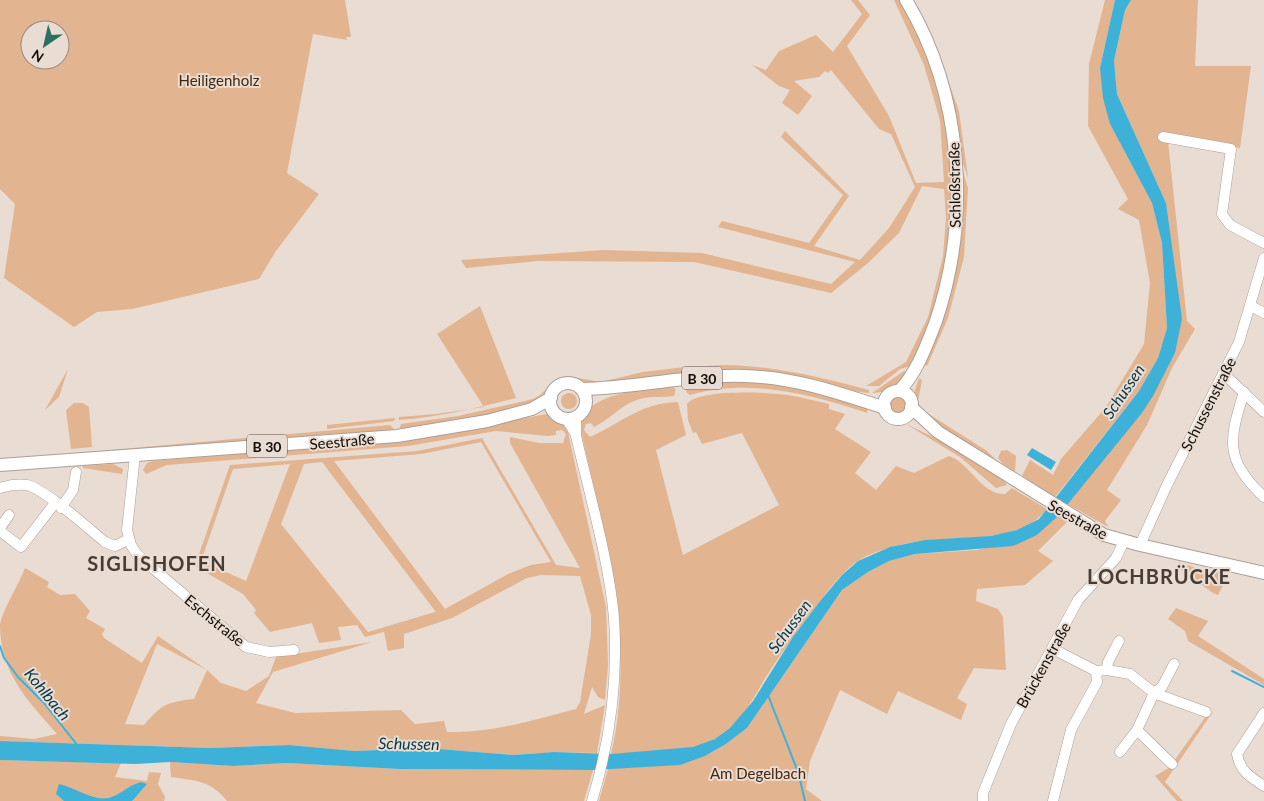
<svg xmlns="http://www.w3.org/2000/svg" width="1264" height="801" viewBox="0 0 1264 801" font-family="Lato,sans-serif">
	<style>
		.green { fill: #e2b490; fill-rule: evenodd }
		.water { fill: #3eb1d9 }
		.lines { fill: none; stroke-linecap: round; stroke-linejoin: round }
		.stream { stroke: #3eb1d9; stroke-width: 2 }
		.minor-casing { stroke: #ab9f97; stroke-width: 11 }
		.major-casing { stroke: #ab9f97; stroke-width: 14 }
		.minor { stroke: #fff; stroke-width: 10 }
		.major { stroke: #fff; stroke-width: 12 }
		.labels { text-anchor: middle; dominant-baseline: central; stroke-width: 4; stroke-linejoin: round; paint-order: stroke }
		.shield { fill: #e9dcd3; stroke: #524b46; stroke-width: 1 }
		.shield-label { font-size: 14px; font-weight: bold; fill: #110d09 }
		.park-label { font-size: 15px; fill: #44270d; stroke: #e9dcd3 }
		.street-label { font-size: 15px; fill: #110d09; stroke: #e9dcd3 }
		.water-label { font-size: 16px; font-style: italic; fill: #023747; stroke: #e9dcd3 }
		.district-label { font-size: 20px; font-weight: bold; letter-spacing: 1px; fill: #473d35; stroke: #e9dcd3 }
	</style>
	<rect width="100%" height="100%" fill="#e9dcd3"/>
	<g class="green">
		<path d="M0,0H345L351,37H346L347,40L313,34L287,173L319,194L276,251L259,279L132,309L97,312L74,327L4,278L15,204L0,189ZM30,30H60V60H30Z"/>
		<polygon points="851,0 858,0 870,15 847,46 889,116 916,183 944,182 940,120 924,65 894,0 901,0 924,47 939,90 953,167 950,254 936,306 911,366 900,369 879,386 866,386 906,362 928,317 943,256 946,218 944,189 922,186 899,233 868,263 831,293 694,262 538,261 466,268 461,260 604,250 702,253 831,284 855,262 718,227 722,221 809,243 843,195 781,137 785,131 849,196 814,246 860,260 889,228 915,187 891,134 879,129 831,70 828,73 825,71 819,77 794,81 812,96 798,115 782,103 790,90 779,86 752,65 766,70 779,51 816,35 833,52 862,14"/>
		<polygon points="1105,0 1115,0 1100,68 1110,124 1152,203 1162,243 1167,328 1158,358 1139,391 1055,497 1022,476 1030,460 1053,475 1061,459 1106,407 1144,344 1150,283 1139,220 1118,209 1128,199 1088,126 1089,64"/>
		<polygon points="1131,0 1198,0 1195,66 1251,66 1240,148 1162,134 1168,141 1187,321 1195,329 1172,368 1147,425 1107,490 1121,500 1105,521 1108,527 1066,503 1142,413 1175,353 1166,203 1117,94 1114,61 1125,10"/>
		<polygon points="939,55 959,111 968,178 959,151 937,58"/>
		<polygon points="960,162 968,188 964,257 948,318 927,366 925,365 936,337"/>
		<path d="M480,306L516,398C477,408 439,417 399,420V417L436,414L484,407L437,334Z"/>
		<path d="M725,365C775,366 821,377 869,390V393L850,391L801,379L587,388L576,381H564L554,387L545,398L508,412L399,430L401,424L458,416L533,399L540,395L555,380L567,376L601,382L643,372L685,367Z"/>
		<polygon points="68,369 59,397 45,410"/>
		<path d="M904,371L906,372C897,387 890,392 872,393Z"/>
		<polygon points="919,378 922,380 918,401 921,409 987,451 998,462 958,440 917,407 914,393"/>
		<path d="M740,381L787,385L868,405L867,413C810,394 749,378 690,395L686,392L687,388L692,384Z"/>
		<path d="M671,386L676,389L674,396C661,398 647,395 634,401C619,407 609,420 594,427L591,423L586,424L584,430L590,437C623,422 641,403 678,402L686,435L656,450L683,555L779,505L742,433L702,444L696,432L693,433L688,420L687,404C698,389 768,392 787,395C801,397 815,401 829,404V409L845,414L835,429L871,452L855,473L876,490L896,466L914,473L949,456C970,463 981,495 1005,494L1012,488L1047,509C1020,543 966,536 927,540C905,543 878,549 859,560C840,572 826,594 813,611C799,630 784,649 771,669C755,694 742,724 715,739C685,755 644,753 611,754C636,649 606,542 583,440C582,434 580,426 582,420C591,392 646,390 671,386Z"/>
		<circle cx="569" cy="401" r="8"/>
		<circle cx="898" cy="405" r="10"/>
		<polygon points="74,403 83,403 89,407 92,447 71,449 66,410"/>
		<path d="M546,414L563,423L568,432L606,607L608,665L605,700L598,697L592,687L584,714L605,705L597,753L554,752L514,755L427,748L355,751L289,745L210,748L0,741V736L34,739L57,734C28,701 0,673 0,625C2,611 19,584 25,568L49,582L47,587L60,595L75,594L90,611L86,618L105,629L102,634L104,638L142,663L158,636L207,670L221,683L246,691L269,676L276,657L372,642L273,672L256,703L295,713L401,710L415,724L444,721L447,732C492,733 533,720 576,709L580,702L591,634V615L580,576L541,575L527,578L452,618L404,634V648L388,651L384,632L365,637L357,625L338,627L341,640L319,643L312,623L270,632L254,613L256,610L243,594L195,566L230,465L417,451L482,438L556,565L580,568L510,443V437L539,443H563L566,434L562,430L556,431V435L548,436L496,431L408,446L167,465L146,474L143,470L147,463L153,461L362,444L447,434ZM481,442L551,562L531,565L508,574L445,609L334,461L421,454ZM322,462L436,612H435L368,632L281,524L304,464ZM290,464L246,581L201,561L233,469ZM157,644L207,670L194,699C167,702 162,704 144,725L125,724Z"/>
		<polygon points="395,418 394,421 327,429 327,425"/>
		<polygon points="906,424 944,442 1004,481 1007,485 996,488 960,457"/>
		<polygon points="390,425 394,429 392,433 77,453"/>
		<polygon points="1007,450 1016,456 1015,472 1003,464 998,458 1001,451"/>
		<polygon points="113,464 123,469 122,474 83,468 83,466"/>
		<polygon points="1058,515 1067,522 1038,551 1053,561 1025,585 977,589 976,601 998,609 1003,617 1006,670 974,668 957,698 967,704 961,720 898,691 887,714 840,690 810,761 806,789 822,801 599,801 608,769 705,756 726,744 747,728 842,590 868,572 889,561 915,554 977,550 1037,535"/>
		<polygon points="1179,562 1187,567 1188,565 1201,570 1229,574 1218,595 1213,593 1176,566"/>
		<polygon points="1176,608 1208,621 1198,636 1264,679 1264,685 1188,641 1185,631 1168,619"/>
		<polygon points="1209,712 1212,713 1165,782 1183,801 1177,801 1155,776 1169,768"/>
		<polygon points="0,760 121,763 115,777 147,781 149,772 161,773 158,784 165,797 164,801 0,801"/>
		<path d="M170,762L233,766L287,763L399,769L593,770L584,801H227C210,780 197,781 171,777Z"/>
	</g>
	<g class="water">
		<polygon points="1115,0 1131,0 1125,10 1114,61 1117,94 1166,203 1182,319 1175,353 1153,396 1142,413 1058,516 1037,535 1013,546 915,554 889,561 868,572 842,590 747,728 726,744 705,756 680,765 593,770 399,769 287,763 233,766 170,762 136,764 0,760 0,741 210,748 289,745 355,751 427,748 514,755 554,752 611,754 693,747 715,739 730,728 753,701 793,637 821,600 842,575 858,561 890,547 925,540 991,536 1017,530 1039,519 1139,391 1158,358 1167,328 1162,243 1152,203 1110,124 1103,98 1100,68"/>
		<polygon points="1032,448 1056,462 1051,470 1027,455"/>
		<path d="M141,782L147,784L132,801H64L56,794L59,784C75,787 91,801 109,798C120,795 129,785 141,782Z"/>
	</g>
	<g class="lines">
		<g class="stream">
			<polyline points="0,646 4,658 18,677 44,703 78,746"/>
			<polyline points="1232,671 1264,687"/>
			<polyline points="768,695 798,772 805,801"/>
		</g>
		<defs>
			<g id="minor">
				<polyline points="1163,137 1231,149 1222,214 1230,225 1264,243"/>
				<polyline points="1251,306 1264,313"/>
				<polyline points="1223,373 1264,412"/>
				<path d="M1244,392C1229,440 1224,459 1264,497"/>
				<path d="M576,416V436C589,493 609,560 614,618C618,679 610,742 592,801"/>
				<polyline points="566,418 576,435"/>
				<polyline points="135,455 127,530 131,545 137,554 149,565 246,647 269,652 294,650"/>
				<path d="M0,488C9,485 18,484 27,485C45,489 89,529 105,542L115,546L129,539"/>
				<polyline points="61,508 73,490 76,472"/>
				<polyline points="0,528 9,515"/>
				<polyline points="0,531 21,547 55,503"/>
				<polyline points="1140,545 1167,485 1239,342 1264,258"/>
				<polyline points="1053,649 1096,671 1107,670 1130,674 1154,693 1137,730 1120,752"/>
				<polyline points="1174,664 1162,687 1154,693 1206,712"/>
				<polyline points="1107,670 1108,662 1119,641"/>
				<path d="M1264,713L1237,754C1240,771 1250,777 1264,786"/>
				<polyline points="1137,730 1172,764"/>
				<polyline points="983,801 983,793 1011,724 1078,600 1116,558 1124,541"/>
				<polyline points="1053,801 1071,730 1097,682 1096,671"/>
			</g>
			<g id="major">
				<circle cx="568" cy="401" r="18"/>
				<path d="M582,389C636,388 690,374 745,376C793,377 839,393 885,408"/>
				<path d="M899,391C917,373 927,344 936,321C971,217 963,95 906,0"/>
				<circle cx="898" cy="405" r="14"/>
				<polyline points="911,407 938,432 1104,535 1140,545 1264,573"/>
				<polyline points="0,465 397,436 487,421 532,409 551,398"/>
			</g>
		</defs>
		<use href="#minor" class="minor-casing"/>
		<use href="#major" class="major-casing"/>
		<use href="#minor" class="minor"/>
		<use href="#major" class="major"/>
	</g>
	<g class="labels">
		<g class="shield">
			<rect x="682" y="366.5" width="40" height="23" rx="4"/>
			<rect x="247" y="434.5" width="40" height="23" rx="4"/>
		</g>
		<g class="shield-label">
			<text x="702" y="378">B 30</text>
			<text x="267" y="446">B 30</text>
		</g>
		<g class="park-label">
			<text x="219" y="80">Heiligenholz</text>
			<text x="758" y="773">Am Degelbach</text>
		</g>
		<g class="street-label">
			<text transform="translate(954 185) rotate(-91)">Schloßstraße</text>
			<text transform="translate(1208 404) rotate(-63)">Schussenstraße</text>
			<text transform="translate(342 441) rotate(-5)">Seestraße</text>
			<text transform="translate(1078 519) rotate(29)">Seestraße</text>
			<text transform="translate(215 620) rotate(39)">Eschstraße</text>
			<text transform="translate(1043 665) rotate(-61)">Brückenstraße</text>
		</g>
		<g class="water-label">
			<text transform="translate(1123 391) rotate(-56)">Schussen</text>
			<text transform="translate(789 626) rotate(-54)">Schussen</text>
			<text transform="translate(48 694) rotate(51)">Kohlbach</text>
			<text transform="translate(409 743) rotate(1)">Schussen</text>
		</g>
		<g class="district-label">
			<text x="157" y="563">SIGLISHOFEN</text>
			<text x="1159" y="576">LOCHBRÜCKE</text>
		</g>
	</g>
	<g transform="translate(45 45) rotate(214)"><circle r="24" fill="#e9dcd3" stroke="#938982"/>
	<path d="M0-4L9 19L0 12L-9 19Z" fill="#2d7061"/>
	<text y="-8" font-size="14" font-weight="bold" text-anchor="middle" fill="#110d09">N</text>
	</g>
</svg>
